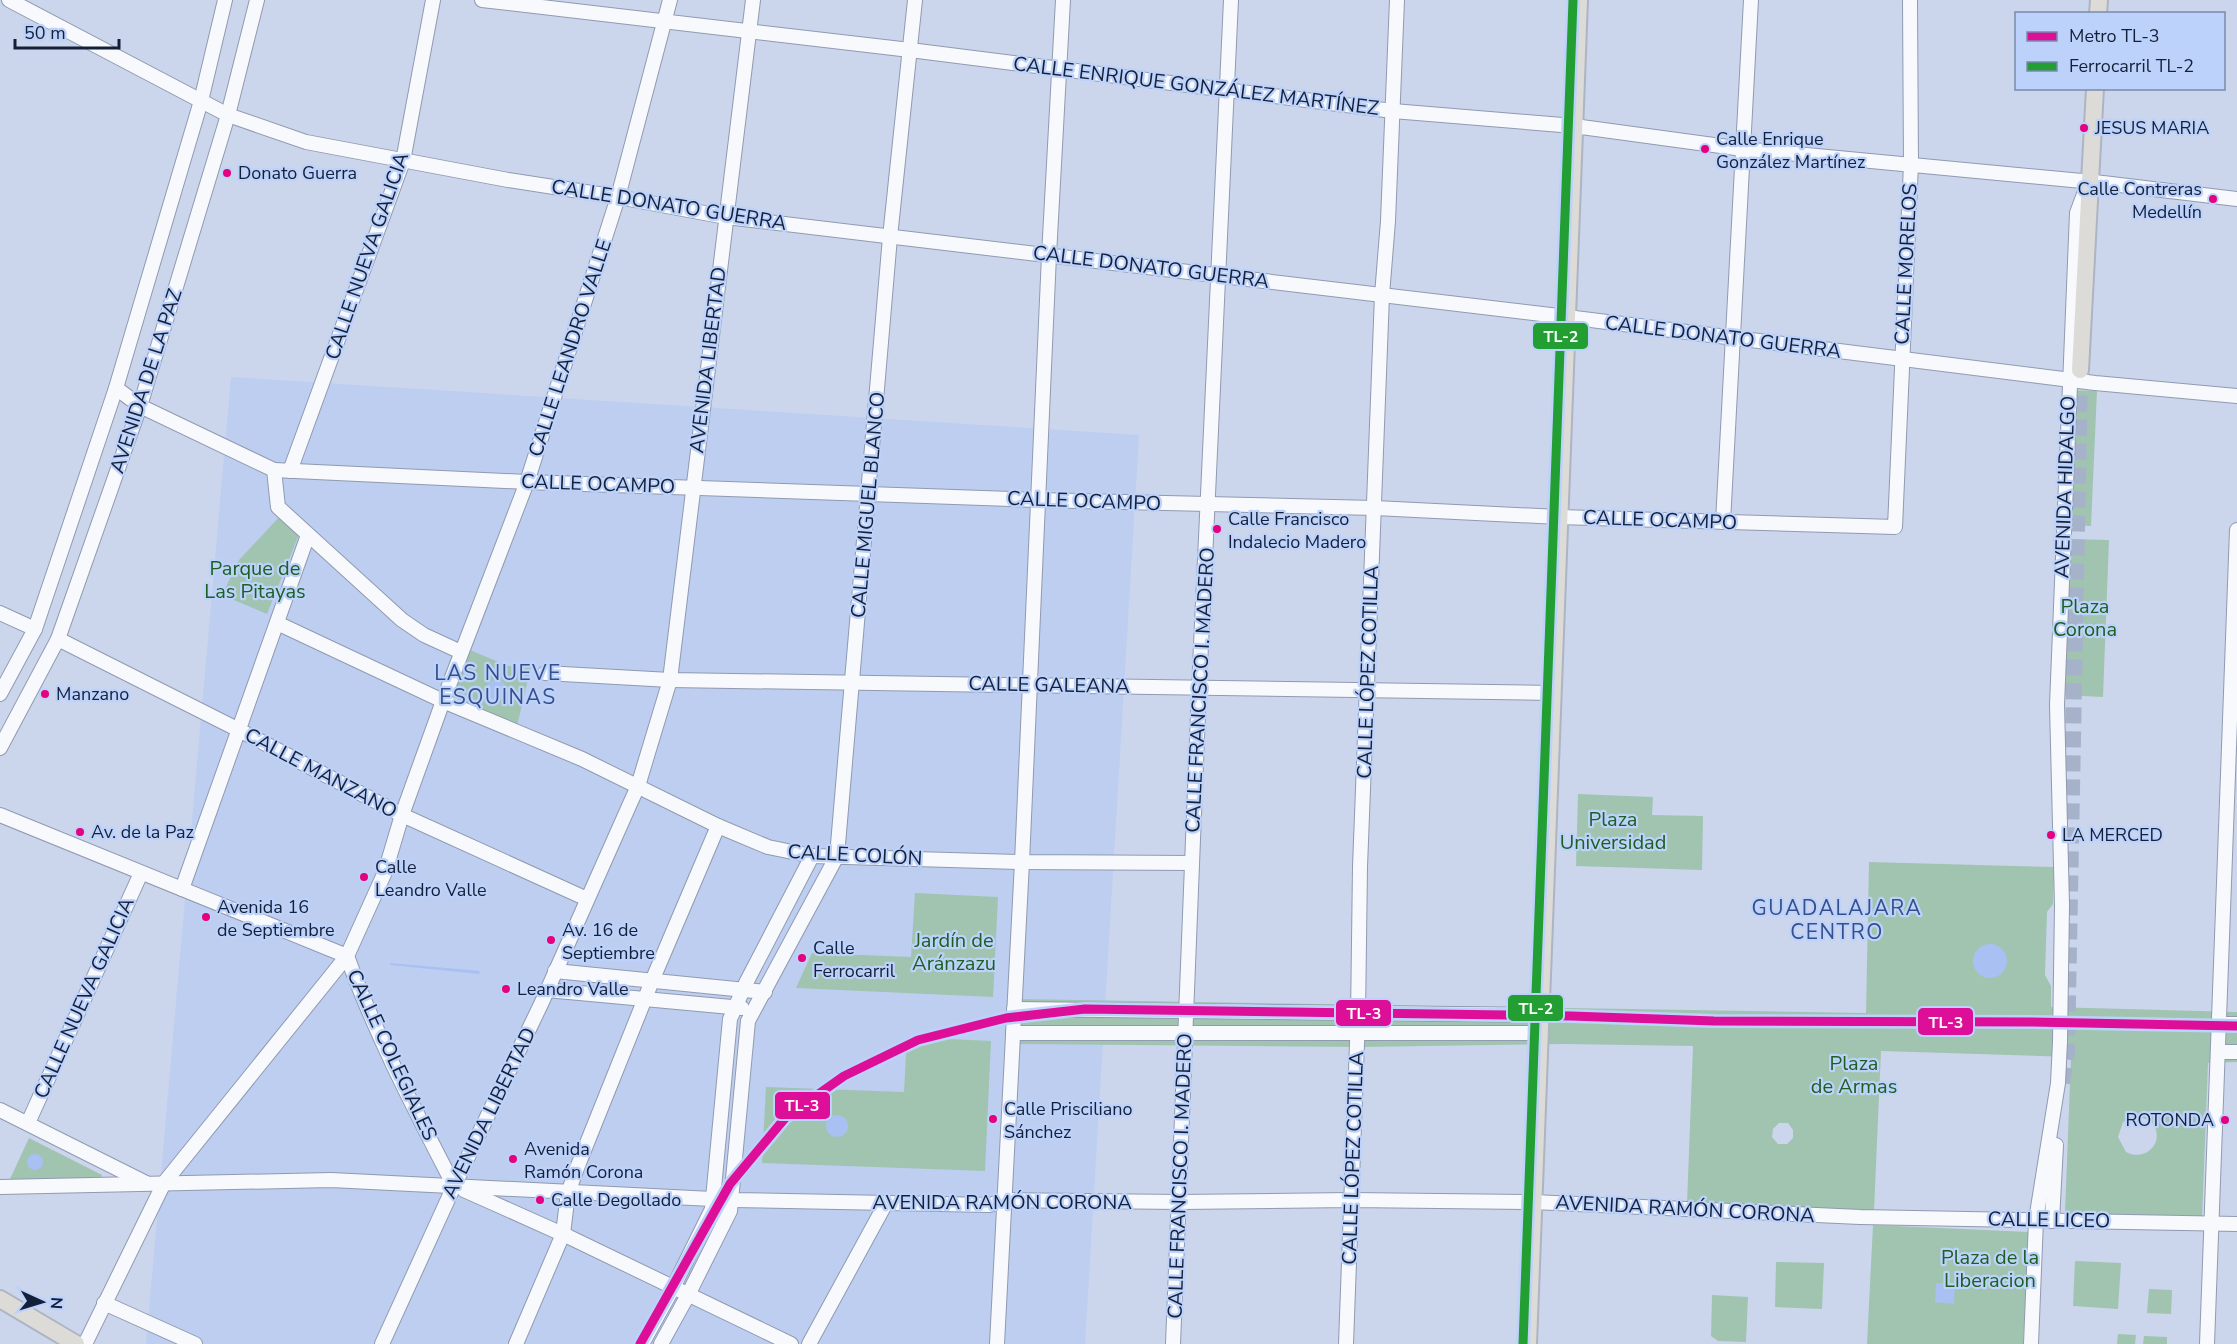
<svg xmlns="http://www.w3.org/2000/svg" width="2237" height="1344" viewBox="0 0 2237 1344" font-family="'Nunito Sans',sans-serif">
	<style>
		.built { fill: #bdcef1 }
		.green { fill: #a1c4b0; fill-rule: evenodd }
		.water { fill: #a8c0f2 }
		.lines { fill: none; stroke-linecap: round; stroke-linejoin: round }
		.major-tunnel { stroke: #a6b2c9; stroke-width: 16; stroke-dasharray: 16 8; stroke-linecap: butt }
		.minor-casing { stroke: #909ab0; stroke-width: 16 }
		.major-casing { stroke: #adb4c2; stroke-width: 20 }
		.minor { stroke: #f7f9fc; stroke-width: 14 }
		.major { stroke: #dddbd7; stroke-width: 16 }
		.rail-1-casing { stroke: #bdd2fb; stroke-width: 14 }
		.rail-1 { stroke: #239e33; stroke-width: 9 }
		.metro-1-casing { stroke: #bdd2fb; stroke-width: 14 }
		.metro-1 { stroke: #dd0e98; stroke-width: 9 }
		.bus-dot { fill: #e5007d; stroke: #bdd2fb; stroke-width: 2 }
		.labels { text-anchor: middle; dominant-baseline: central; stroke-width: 4.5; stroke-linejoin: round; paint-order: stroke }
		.bus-label { font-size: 18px; fill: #142039; stroke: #bdd2fb; text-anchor: start }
		.street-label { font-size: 20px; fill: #142039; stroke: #bdd2fb }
		.park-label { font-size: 20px; fill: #1b6021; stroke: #bdd2fb }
		.neighbourhood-label { font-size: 21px; letter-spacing: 1.5px; fill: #354f8b; stroke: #bdd2fb }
		.line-badge { stroke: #bdd2fb; stroke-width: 2 }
		.badge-label { font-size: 16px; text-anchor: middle; font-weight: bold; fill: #fff }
	</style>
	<rect width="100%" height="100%" fill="#cbd6ed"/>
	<polygon class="built" points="231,377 1139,435 1085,1344 146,1344"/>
	<g class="green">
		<polygon points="2072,390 2097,391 2091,526 2066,525"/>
		<polygon points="281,515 300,532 267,614 222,595 239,560"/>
		<polygon points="2066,539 2109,540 2103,697 2061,695"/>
		<path d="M470,650L508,666L531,667L517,726L453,698L454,690ZM496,680L503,682L497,701L491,700L486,695V688Z"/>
		<polygon points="1578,794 1653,797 1652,815 1703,816 1702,870 1576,866"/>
		<path d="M1869,862L2054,867L2053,904L2047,912L2045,975L2051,986V1007L2237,1012V1062L2208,1063L2202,1219L2065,1213L2071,1057L1881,1051L1874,1211L1687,1204L1693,1046L1566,1044L1361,1047L1018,1044L1019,999L1866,1013ZM2137,1116L2151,1121C2167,1140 2147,1163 2126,1152L2118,1137L2123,1122ZM1779,1123H1788L1793,1130V1138L1787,1144H1778L1772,1137L1773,1129Z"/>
		<polygon points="915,893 998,897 993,997 796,988 812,953 911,957"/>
		<polygon points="907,1037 991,1041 985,1171 762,1163 766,1087 904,1092"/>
		<polygon points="29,1138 102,1175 100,1180 10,1179"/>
		<polygon points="1873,1225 2029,1232 2023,1344 1867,1344"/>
		<polygon points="2075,1261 2121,1263 2118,1309 2073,1306"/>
		<polygon points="1776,1262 1824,1263 1822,1309 1775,1307"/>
		<polygon points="2149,1289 2172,1290 2171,1314 2147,1313"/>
		<polygon points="1712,1295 1748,1297 1746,1342 1718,1341 1711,1336"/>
		<polygon points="2118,1334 2136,1335 2135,1344 2117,1344"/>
		<polygon points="2144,1336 2167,1337 2167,1344 2143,1344"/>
	</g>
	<g class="water">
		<circle cx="496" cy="690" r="10"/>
		<circle cx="1990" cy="961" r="17"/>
		<polygon points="390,963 480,971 479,974 390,965"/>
		<circle cx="837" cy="1126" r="11"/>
		<circle cx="35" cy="1162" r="8"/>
		<polygon points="1936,1283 1955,1284 1954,1304 1935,1302"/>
	</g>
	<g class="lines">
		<polyline class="major-tunnel" points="2062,1083 2067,1052 2080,370"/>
		<defs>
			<g id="minor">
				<polyline points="9,0 228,115 306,142 508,180 618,197 726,217 1567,317 2095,383 2237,396"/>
				<polyline points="482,0 910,50 1393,111 1574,126 1743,149 2103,183 2237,199"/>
				<polyline points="116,388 140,406 274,470 278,507 402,620 424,635 461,652"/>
				<polyline points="274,470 527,482 1037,500 1375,508 1559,517 1895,527 1911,164 1910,0"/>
				<polyline points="290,471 403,161 433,0"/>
				<polyline points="1723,522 1751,0"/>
				<polyline points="0,613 35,629"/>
				<polyline points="277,623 443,701 582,759 718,826 768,847 812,856 1022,862 1192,863"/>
				<polyline points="58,639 239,730 402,815 587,899"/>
				<polyline points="545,673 670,680 1552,693"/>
				<polyline points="0,694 35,629 116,388 201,101 225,0"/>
				<polyline points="0,748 58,639 140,406 228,115 257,0"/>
				<polyline points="0,815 347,956"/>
				<polyline points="182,889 308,535"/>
				<path d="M347,956C376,1036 415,1110 454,1186"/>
				<polyline points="555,971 765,992"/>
				<polyline points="547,990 742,1008"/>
				<polyline points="1014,1009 1540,1015"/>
				<polyline points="2220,1024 2237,1024"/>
				<polyline points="1013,1033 1539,1033"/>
				<polyline points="2218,1052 2237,1052"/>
				<polyline points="0,1110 146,1183"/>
				<polyline points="28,1123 141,873"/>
				<polyline points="0,1187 331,1180 732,1200 990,1205 1004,1200 1180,1202 1351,1200 1533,1202 1860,1217 2237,1224"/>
				<polyline points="464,1190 569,1237 791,1344"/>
				<polyline points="2052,1221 2056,1145"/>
				<polyline points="104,1303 195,1344"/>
				<polyline points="85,1344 164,1183 347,956 385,872 402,815 443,701 527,482 618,197 670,0"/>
				<polyline points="382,1344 454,1186 542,1002 629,806 638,786 670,680 753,0"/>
				<polyline points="516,1344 563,1234 568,1193 577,1168 652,981 718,826"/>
				<polyline points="642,1344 673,1288 712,1209 730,1019 746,983 812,856"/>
				<polyline points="661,1344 688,1295 730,1211 748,1021 837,856 890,237 915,0"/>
				<polyline points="809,1344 886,1203"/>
				<polyline points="997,1344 1022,862 1049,255 1063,0"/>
				<polyline points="1173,1344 1199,688 1231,0"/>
				<polyline points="1346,1344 1358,1016 1360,867 1382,295 1388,221 1397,0"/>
				<polyline points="2031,1344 2036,1220 2058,1083 2060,1042 2062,905 2057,705 2077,213 2087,186"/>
				<polyline points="2207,1344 2237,530"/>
			</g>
			<g id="major">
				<polyline points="2098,14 2099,0"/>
				<polyline points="2080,370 2095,88"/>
				<polyline points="0,1299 76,1344"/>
				<polyline points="1528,1344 1579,0"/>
			</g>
		</defs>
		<use href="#minor" class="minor-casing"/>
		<use href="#major" class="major-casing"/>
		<use href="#minor" class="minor"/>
		<use href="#major" class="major"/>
		<defs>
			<polyline id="rail-1" points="1523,1344 1573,0"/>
		</defs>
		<use href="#rail-1" class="rail-1-casing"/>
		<use href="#rail-1" class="rail-1"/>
		<defs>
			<polyline id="metro-1" points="640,1344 730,1184 786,1117 844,1076 918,1040 1006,1018 1085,1009 1571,1016 1714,1021 2032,1022 2237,1026"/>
		</defs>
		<use href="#metro-1" class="metro-1-casing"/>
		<use href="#metro-1" class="metro-1"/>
	</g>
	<g class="bus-dot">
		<circle cx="2084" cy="128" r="5"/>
		<circle cx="1705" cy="149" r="5"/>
		<circle cx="227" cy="173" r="5"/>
		<circle cx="2213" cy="199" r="5"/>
		<circle cx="1217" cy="529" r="5"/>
		<circle cx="45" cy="694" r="5"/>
		<circle cx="80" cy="832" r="5"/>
		<circle cx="2051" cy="835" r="5"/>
		<circle cx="364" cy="877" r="5"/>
		<circle cx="206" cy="917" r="5"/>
		<circle cx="551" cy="940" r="5"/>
		<circle cx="802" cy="958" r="5"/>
		<circle cx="506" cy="989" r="5"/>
		<circle cx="993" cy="1119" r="5"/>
		<circle cx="2225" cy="1120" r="5"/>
		<circle cx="513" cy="1159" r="5"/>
		<circle cx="540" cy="1200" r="5"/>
	</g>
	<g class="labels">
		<g class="bus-label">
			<text x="2095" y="128">JESUS MARIA</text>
			<text x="1716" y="139">Calle Enrique<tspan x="1716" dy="23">González Martínez</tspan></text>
			<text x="238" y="173">Donato Guerra</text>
			<text x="2202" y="189" text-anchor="end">Calle Contreras<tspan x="2202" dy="23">Medellín</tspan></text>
			<text x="1228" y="519">Calle Francisco<tspan x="1228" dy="23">Indalecio Madero</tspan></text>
			<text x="56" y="694">Manzano</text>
			<text x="91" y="832">Av. de la Paz</text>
			<text x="2062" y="835">LA MERCED</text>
			<text x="375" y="867">Calle<tspan x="375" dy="23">Leandro Valle</tspan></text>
			<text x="217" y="907">Avenida 16<tspan x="217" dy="23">de Septiembre</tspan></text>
			<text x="562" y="930">Av. 16 de<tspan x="562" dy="23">Septiembre</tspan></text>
			<text x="813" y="948">Calle<tspan x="813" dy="23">Ferrocarril</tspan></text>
			<text x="517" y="989">Leandro Valle</text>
			<text x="1004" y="1109">Calle Prisciliano<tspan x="1004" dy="23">Sánchez</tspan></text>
			<text x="2214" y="1120" text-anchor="end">ROTONDA</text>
			<text x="524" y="1149">Avenida<tspan x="524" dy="23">Ramón Corona</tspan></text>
			<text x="551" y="1200">Calle Degollado</text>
		</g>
		<g class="street-label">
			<text transform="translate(1196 86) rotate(7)">CALLE ENRIQUE GONZÁLEZ MARTÍNEZ</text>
			<text transform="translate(669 205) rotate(9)">CALLE DONATO GUERRA</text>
			<text transform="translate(367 256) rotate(-71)">CALLE NUEVA GALICIA</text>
			<text transform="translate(1906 264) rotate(-87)">CALLE MORELOS</text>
			<text transform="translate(1151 267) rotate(7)">CALLE DONATO GUERRA</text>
			<text transform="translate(1723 337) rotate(7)">CALLE DONATO GUERRA</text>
			<text transform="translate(570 348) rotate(-72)">CALLE LEANDRO VALLE</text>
			<text transform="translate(708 360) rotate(-83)">AVENIDA LIBERTAD</text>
			<text transform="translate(146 381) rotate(-72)">AVENIDA DE LA PAZ</text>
			<text transform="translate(598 484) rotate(2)">CALLE OCAMPO</text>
			<text transform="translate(2065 487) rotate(-88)">AVENIDA HIDALGO</text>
			<text transform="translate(1084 501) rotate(2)">CALLE OCAMPO</text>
			<text transform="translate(868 505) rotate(-85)">CALLE MIGUEL BLANCO</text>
			<text transform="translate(1660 520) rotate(2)">CALLE OCAMPO</text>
			<text transform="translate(1368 672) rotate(-88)">CALLE LÓPEZ COTILLA</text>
			<text transform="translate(1049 685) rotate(1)">CALLE GALEANA</text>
			<text transform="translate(1200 690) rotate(-87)">CALLE FRANCISCO I. MADERO</text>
			<text transform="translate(321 773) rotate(28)">CALLE MANZANO</text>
			<text transform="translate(855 855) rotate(3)">CALLE COLÓN</text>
			<text transform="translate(84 998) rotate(-66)">CALLE NUEVA GALICIA</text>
			<text transform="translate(392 1055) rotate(65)">CALLE COLEGIALES</text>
			<text transform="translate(489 1113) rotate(-64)">AVENIDA LIBERTAD</text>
			<text transform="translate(1353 1158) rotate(-88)">CALLE LÓPEZ COTILLA</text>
			<text transform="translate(1180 1176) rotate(-88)">CALLE FRANCISCO I. MADERO</text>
			<text x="1002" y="1202">AVENIDA RAMÓN CORONA</text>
			<text transform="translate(1685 1209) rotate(3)">AVENIDA RAMÓN CORONA</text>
			<text transform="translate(2049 1220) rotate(1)">CALLE LICEO</text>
		</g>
		<g class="park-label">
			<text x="255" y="568">Parque de<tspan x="255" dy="23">Las Pitayas</tspan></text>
			<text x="2085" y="606">Plaza<tspan x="2085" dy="23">Corona</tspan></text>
			<text x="1613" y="819">Plaza<tspan x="1613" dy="23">Universidad</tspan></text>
			<text x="954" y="940">Jardín de<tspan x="954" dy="23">Aránzazu</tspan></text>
			<text x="1854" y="1063">Plaza<tspan x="1854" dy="23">de Armas</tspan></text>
			<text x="1990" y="1257">Plaza de la<tspan x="1990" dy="23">Liberacion</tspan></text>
		</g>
		<g class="neighbourhood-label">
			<text x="498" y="673">LAS NUEVE<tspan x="498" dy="24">ESQUINAS</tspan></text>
			<text x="1837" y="908">GUADALAJARA<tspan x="1837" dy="24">CENTRO</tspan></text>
		</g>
	</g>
	<g class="line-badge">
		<rect x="1532" y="322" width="57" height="28" rx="6" fill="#239e33"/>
		<rect x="1507" y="994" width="57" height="28" rx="6" fill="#239e33"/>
		<rect x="1335" y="999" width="57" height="28" rx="6" fill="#dd0e98"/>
		<rect x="1917" y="1007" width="57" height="29" rx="6" fill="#dd0e98"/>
		<rect x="774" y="1091" width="57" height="29" rx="6" fill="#dd0e98"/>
	</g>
	<g class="badge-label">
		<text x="1561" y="342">TL-2</text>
		<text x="1536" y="1014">TL-2</text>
		<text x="1364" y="1019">TL-3</text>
		<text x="1946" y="1028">TL-3</text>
		<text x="802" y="1111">TL-3</text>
	</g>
	<rect x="2015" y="12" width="210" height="78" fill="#bdd2fb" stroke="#798bad" stroke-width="1.5"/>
	<rect x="2027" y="32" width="30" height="9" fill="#dd0e98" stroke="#798bad" stroke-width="1.5"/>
	<text x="2069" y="42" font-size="18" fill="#142039">Metro TL-3</text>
	<rect x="2027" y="62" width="30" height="9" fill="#239e33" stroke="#798bad" stroke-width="1.5"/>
	<text x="2069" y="72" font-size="18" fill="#142039">Ferrocarril TL-2</text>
	<g transform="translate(42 1302) rotate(94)" stroke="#bdd2fb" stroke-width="4.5" paint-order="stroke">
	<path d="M0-4.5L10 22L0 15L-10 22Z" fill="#142039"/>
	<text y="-9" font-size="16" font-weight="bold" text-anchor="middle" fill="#142039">N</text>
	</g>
	<path d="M15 39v9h104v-9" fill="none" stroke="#142039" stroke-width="3"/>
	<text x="24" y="39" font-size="18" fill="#142039" stroke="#bdd2fb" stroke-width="4.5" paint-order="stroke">50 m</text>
</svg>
